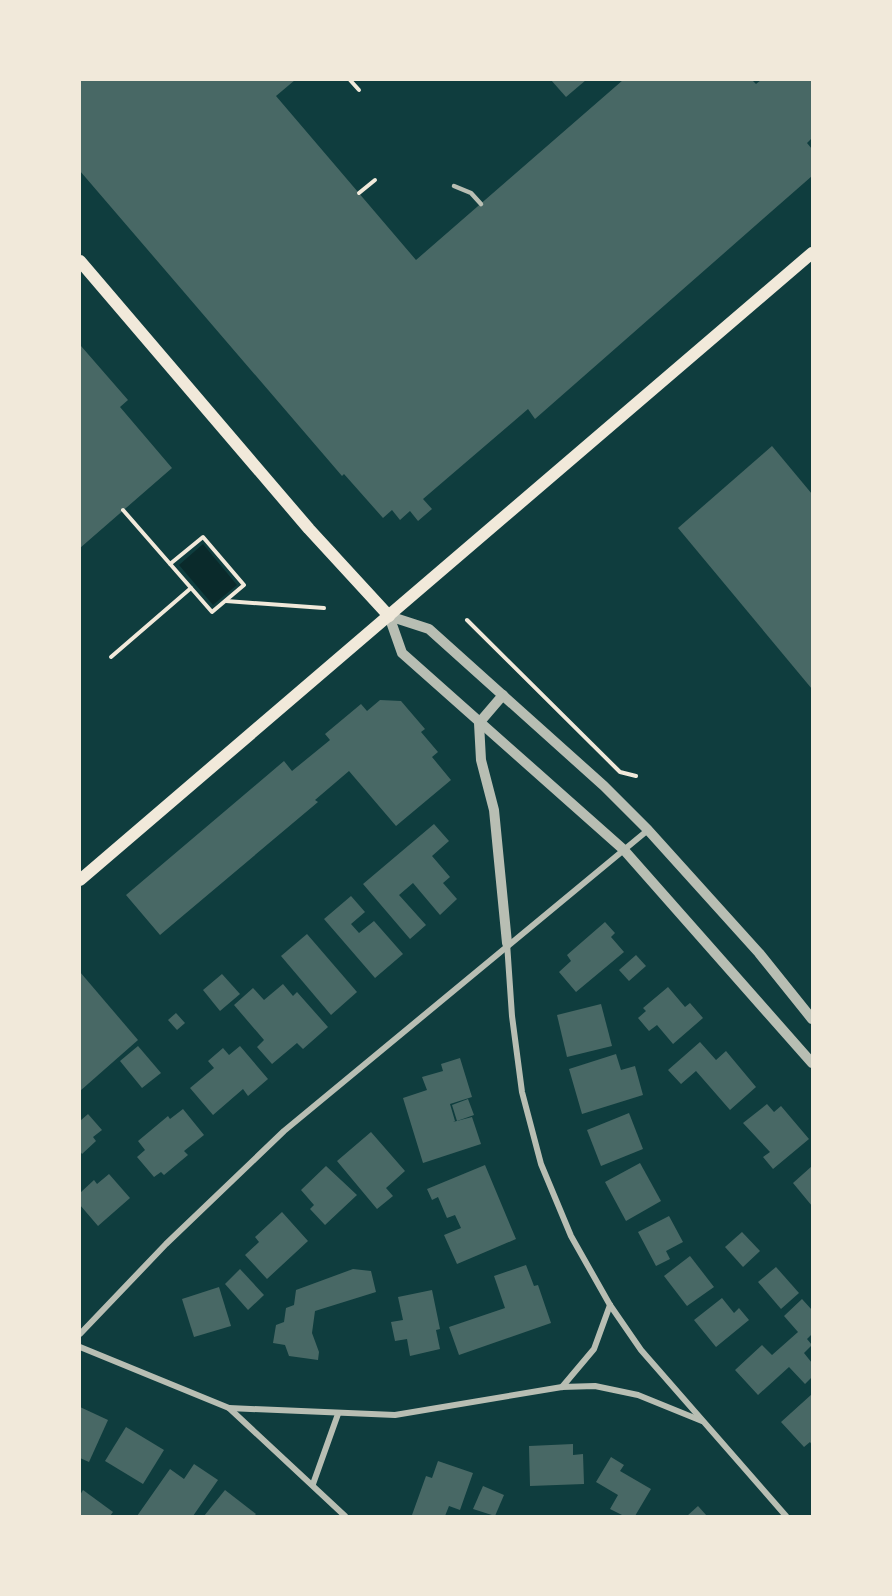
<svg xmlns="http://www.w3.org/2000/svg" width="892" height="1596" viewBox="0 0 892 1596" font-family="Lato,sans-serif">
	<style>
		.water { fill: #0a2a2b }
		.building { fill: #486865 }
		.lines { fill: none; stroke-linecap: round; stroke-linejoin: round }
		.path { stroke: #f1e9da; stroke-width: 4 }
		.service { stroke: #b8beb3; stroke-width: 4.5 }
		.minor { stroke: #b8beb3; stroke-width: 6 }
		.tertiary { stroke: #b8beb3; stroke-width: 10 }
		.secondary { stroke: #f1e9da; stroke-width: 12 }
	</style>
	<rect width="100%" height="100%" fill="#0f3d3e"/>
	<polygon class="water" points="203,544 237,585 213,605 179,565"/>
	<g class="building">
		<polygon points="80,80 295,80 276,96 416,260 623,80 752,80 756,84 761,80 812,80 812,138 807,143 812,149 812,176 535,419 528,409 423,499 432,509 418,521 410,511 400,520 392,510 383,518 344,474 342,476 80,171"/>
		<polygon points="551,80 586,80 566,97"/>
		<polygon points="81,346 128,400 120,407 172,468 80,548"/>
		<polygon points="772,446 812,494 812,689 678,528"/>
		<polygon points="380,700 401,701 425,729 421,732 438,752 432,757 451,780 396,826 349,771 315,800 318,802 160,935 126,895 284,761 292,771 330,740 325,734 361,704 367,711"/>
		<polygon points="434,824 449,841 432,856 450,877 443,883 457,899 440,915 413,883 399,895 426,925 410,939 363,884"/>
		<polygon points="351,896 365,912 351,924 359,933 374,921 403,954 375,978 324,919"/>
		<polygon points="605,922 615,933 611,937 624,952 576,992 559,972 571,961 567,955"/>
		<polygon points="307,934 357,992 331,1015 281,956"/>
		<polygon points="636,955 646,966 629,981 619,970"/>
		<polygon points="80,972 138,1040 80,1091"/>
		<polygon points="222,974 240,994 220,1011 203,990"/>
		<polygon points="283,984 293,996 297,992 328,1027 303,1049 297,1043 272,1064 257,1047 264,1040 234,1005 253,988 264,1000"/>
		<polygon points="668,987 685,1007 690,1003 703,1018 673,1044 657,1025 649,1031 638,1018 646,1011 643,1008"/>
		<polygon points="601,1004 612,1046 567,1057 557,1015"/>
		<polygon points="176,1013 185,1023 177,1030 168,1020"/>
		<polygon points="700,1042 716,1060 726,1051 756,1087 730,1110 696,1071 681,1084 668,1070"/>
		<polygon points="138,1046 161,1073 142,1088 120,1061"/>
		<polygon points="240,1046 268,1079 248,1096 243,1089 213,1115 190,1088 214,1068 208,1061 223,1048 229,1055"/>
		<polygon points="616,1054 621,1070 635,1066 643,1095 582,1114 569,1069"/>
		<polygon points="460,1058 472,1097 450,1104 455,1121 453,1122 472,1117 481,1144 423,1163 403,1098 427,1090 422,1077 443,1071 441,1064"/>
		<polygon points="468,1099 474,1115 457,1121 452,1105"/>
		<polygon points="767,1104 774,1112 781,1106 809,1139 773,1169 763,1157 770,1152 743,1123"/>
		<polygon points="183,1109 204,1135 184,1151 188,1155 164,1175 161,1172 154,1177 137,1157 145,1150 138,1141 168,1116 170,1119"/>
		<polygon points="629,1113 643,1149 601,1166 587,1130"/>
		<polygon points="88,1114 102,1130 93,1137 96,1141 82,1154 80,1151 80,1121"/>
		<polygon points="371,1132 405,1171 386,1188 393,1196 377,1209 337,1161"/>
		<polygon points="640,1163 661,1201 626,1221 605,1182"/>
		<polygon points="485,1165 516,1239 457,1264 444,1235 461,1228 455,1215 447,1218 438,1197 432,1200 427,1189"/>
		<polygon points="326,1166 357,1195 325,1225 310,1209 314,1205 301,1190"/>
		<polygon points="812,1166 812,1206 793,1183"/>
		<polygon points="109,1174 130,1198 98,1226 80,1205 80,1193 94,1180 97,1184"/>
		<polygon points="282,1212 308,1241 267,1279 245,1255 259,1242 255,1237"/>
		<polygon points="669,1216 683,1242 666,1251 670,1259 656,1266 638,1232"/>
		<polygon points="742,1232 760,1251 743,1267 725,1247"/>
		<polygon points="690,1256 714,1287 687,1306 664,1276"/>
		<polygon points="526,1265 534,1286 538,1285 551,1323 459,1355 449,1327 505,1308 494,1276"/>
		<polygon points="776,1267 799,1293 781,1309 758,1282"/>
		<polygon points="240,1269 264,1295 248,1310 225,1284"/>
		<polygon points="353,1269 371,1271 376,1292 315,1311 312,1333 319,1352 318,1360 289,1356 285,1345 273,1343 276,1325 284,1322 286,1308 294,1305 296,1290"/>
		<polygon points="219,1287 231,1326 194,1337 182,1299"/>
		<polygon points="432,1290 440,1329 436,1330 440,1349 410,1356 407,1339 395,1341 391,1322 403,1320 398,1297"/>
		<polygon points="722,1298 734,1313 739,1308 749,1320 716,1347 694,1320"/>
		<polygon points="802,1299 812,1310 812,1334 807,1339 812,1345 804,1353 812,1363 812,1377 805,1384 789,1367 758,1395 735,1370 762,1345 772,1355 798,1332 784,1316"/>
		<polygon points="812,1394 812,1445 810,1442 804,1447 781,1422"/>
		<polygon points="80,1407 108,1420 89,1462 80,1458"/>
		<polygon points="126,1427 164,1450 143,1484 105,1461"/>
		<polygon points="573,1444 573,1455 583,1454 584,1484 530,1486 529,1446"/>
		<polygon points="611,1457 624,1465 620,1471 651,1489 635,1516 624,1516 610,1509 618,1495 596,1482"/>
		<polygon points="438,1461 473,1473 460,1510 449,1506 445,1516 412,1515 426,1476 432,1478"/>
		<polygon points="194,1464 218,1480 193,1516 137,1516 170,1469 184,1479"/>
		<polygon points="483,1486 504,1495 495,1516 473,1509"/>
		<polygon points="83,1490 113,1512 110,1516 80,1516 80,1495"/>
		<polygon points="225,1490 256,1514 254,1516 204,1516"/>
		<polygon points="698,1506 707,1516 687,1516"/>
	</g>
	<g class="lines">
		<g class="path">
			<polyline points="350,80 359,90"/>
			<polyline points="359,193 375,180"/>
			<polyline points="123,510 212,612 244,585 203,537 170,564"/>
			<polyline points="226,601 324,608"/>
			<polyline points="467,620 620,772 636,776"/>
			<polyline points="111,657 191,588"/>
		</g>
		<polyline class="service" points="454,186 471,193 481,204"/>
		<g class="minor">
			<polyline points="507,943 512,1016 522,1092 541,1164 571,1236 610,1305 641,1350 786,1516"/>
			<polyline points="80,1334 166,1244 284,1131 648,830"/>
			<polyline points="80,1347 229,1408 345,1516"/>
			<polyline points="562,1387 594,1349 610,1305"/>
			<polyline points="229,1408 395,1415 562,1387 595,1386 638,1395 702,1421"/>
			<polyline points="313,1484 338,1414"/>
		</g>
		<g class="tertiary">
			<polyline points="389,616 402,653 624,850 812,1063"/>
			<polyline points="389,616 429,629 604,786 648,830 759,953 812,1019"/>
			<polyline points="503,695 479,723 481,760 494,810 507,943"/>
		</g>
		<g class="secondary">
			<polyline points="80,261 309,529 389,616"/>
			<polyline points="80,880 812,253"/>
		</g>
	</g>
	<rect width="892" height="1596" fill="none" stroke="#f1e9da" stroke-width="162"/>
</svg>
